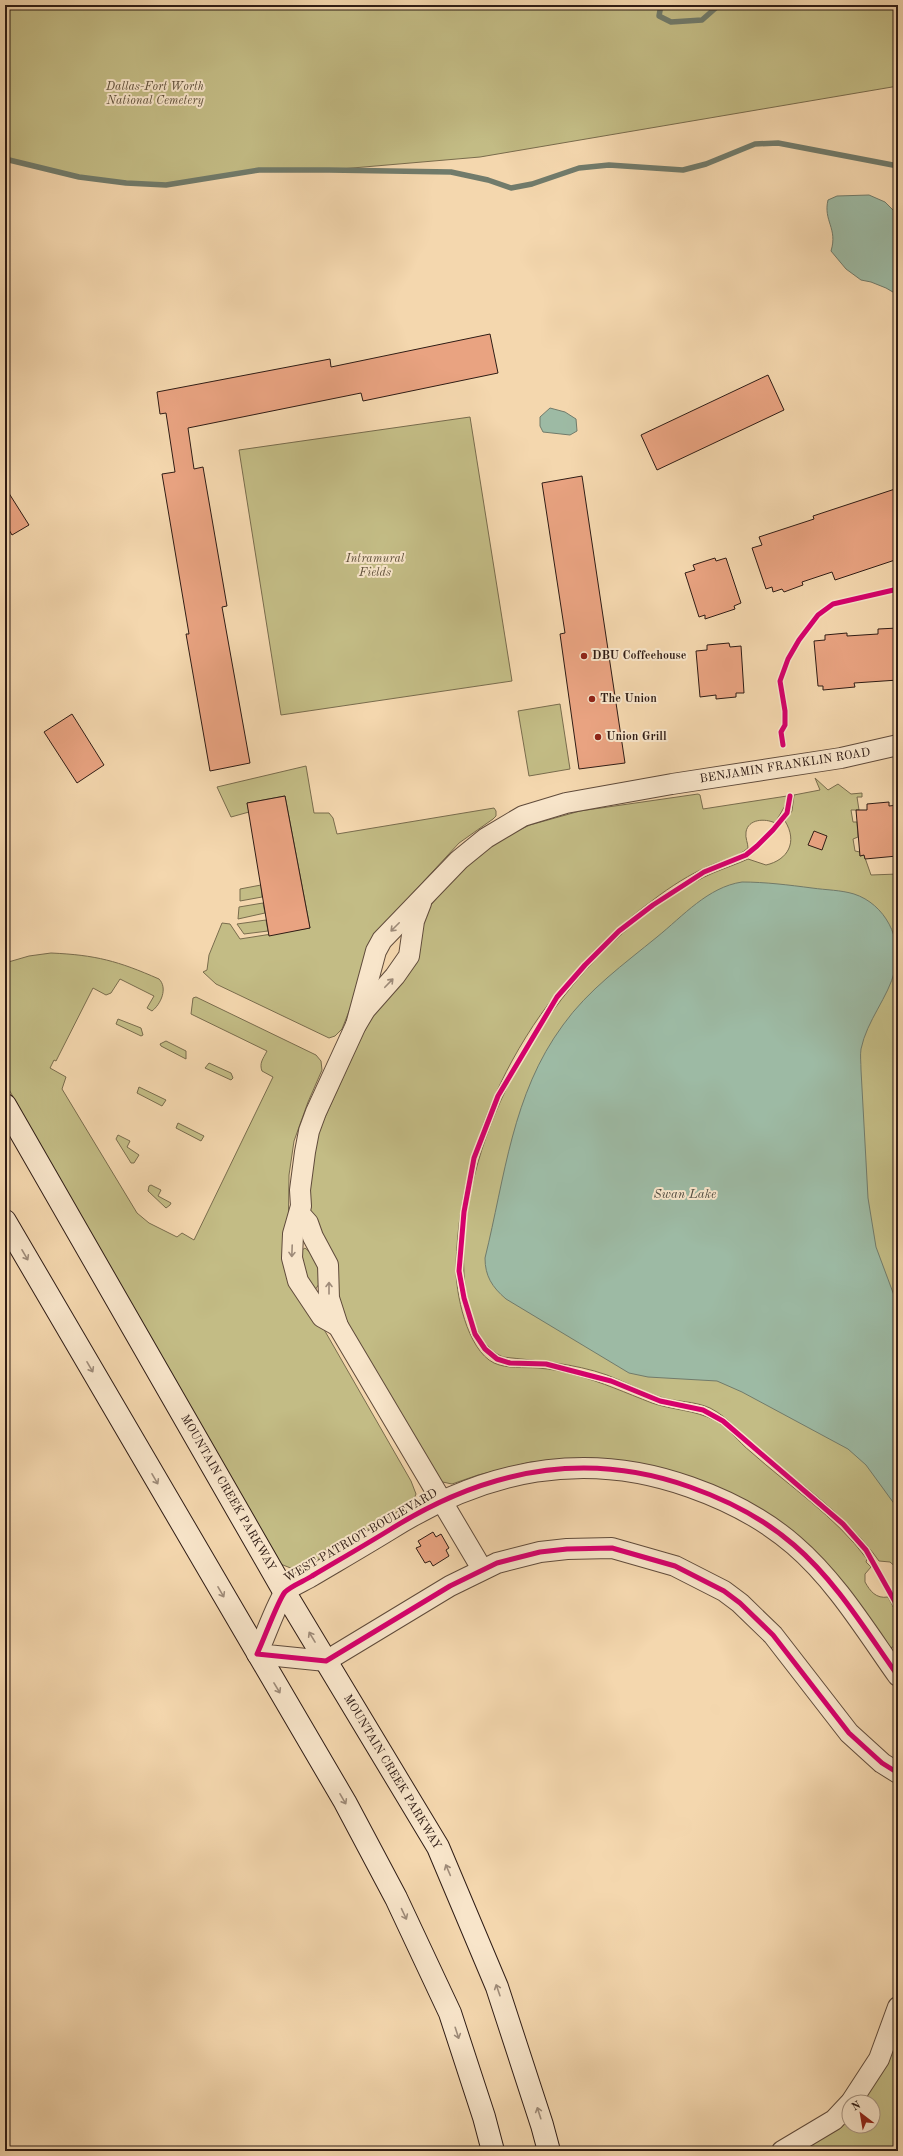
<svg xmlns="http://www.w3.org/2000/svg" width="903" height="2156" viewBox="0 0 903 2156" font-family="'Old Standard TT',serif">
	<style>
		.green { fill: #c3bc85; stroke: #796c4d }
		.water { fill: #9dbaa4; stroke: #717b6b }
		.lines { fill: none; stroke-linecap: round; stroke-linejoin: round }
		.stream { stroke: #717b6b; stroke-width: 5.5 }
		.building { fill: #e9a381; stroke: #2f1c15 }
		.street-casing { stroke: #604b3b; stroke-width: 22 }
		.secondary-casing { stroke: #2f1c15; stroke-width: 24 }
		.street { stroke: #f8e5ca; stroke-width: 20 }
		.secondary { stroke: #f8e5ca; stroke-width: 22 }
		.cycleway-casing { stroke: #f8e5ca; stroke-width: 8 }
		.cycleway { stroke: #d6006c; stroke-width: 5 }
		.oneway { stroke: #9e8b79 }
		.poi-dot { fill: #8f2418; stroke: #f8e5ca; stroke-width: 1.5 }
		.labels { text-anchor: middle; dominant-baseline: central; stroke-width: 4; stroke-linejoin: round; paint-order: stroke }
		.park-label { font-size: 12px; font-style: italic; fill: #5b4c37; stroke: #f8e5ca }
		.poi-label { font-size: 12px; font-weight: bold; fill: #2f1c15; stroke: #f8e5ca; text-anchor: start }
		.street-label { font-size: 12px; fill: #2f1c15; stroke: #f8e5ca }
		.water-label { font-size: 13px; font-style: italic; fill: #504b40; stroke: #f8e5ca }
	</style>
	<rect width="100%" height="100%" fill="#f4d7ae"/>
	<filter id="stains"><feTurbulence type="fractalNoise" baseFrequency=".005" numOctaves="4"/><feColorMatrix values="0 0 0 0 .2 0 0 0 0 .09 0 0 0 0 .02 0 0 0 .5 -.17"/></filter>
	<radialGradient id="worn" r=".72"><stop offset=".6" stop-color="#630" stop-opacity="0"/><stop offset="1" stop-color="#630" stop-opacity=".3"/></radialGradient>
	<g class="green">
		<polygon points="5,5 898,5 898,86 480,157 329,170 259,170 166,185 79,177 5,159"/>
		<polygon points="470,417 512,681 281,715 239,450"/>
		<polygon points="560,704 570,769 529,776 518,711"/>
		<polygon points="306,766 314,813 329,813 333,818 337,834 494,808 496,811 496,816 493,819 459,843 398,909 357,991 342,1029 335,1036 329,1038 216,984 203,972 207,970 209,955 222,923 230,924 240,939 310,928 285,796 247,803 249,812 231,817 217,787"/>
		<path d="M815,778L828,790L838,784L851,794L862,793V797H857L859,810H851L853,822H857L858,837L853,839L855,851L860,852V856L864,855L871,875L898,874V1569L890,1562L879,1561C848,1517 801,1484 758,1449C741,1435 730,1418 710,1408C695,1401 676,1402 660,1397C642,1391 625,1382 607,1375C573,1363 538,1361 503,1357C475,1346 466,1302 464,1275C457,1145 540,997 641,918C662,901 688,884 713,873C725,868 737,864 748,859L766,865C788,860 798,842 785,821L792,811L794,795L820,790Z"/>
		<path d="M698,794L700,795L703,809L787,796L786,804L775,823C765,818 748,819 746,832C745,838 748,843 748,848C737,858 722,860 709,866C690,874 670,887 653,900C537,985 460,1120 456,1265C455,1292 467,1350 494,1363C507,1369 524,1367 538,1368C550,1369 563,1371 575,1375C602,1382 626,1393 652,1403C672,1410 695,1410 714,1420C729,1427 738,1442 751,1452C790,1487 835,1516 867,1559L866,1562L871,1567L865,1574V1582C870,1591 876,1599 888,1597L898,1616V1644L887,1650L796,1539L630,1464L592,1458L531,1462L478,1475L452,1484L438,1481L343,1318L310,1211V1189L315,1146L321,1126L365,1029L415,947L430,906L456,876L486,850L512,833L530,825L580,811Z"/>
		<polygon points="261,885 262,897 240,901 240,889"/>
		<polygon points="263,903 265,913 238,919 239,907"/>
		<polygon points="266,920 268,931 244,934 237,924"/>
		<path d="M51,953C96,955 118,961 159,979C168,988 161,1004 152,1011L147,1008L154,996L120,979L111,993L106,995L93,988L56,1061L54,1060L50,1068L66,1077L62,1089L137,1213L149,1223L177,1237L182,1233L194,1240L273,1077L262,1071C259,1063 263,1059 267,1051L191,1014L193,998L196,997L316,1055L321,1061L322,1070L308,1102L294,1141L289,1175L288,1246L318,1319L411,1481L416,1494L412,1503L337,1548L329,1553L326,1550L318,1555L320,1558L310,1566L298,1571L278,1563L146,1343L5,1082V963L29,956Z"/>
		<polygon points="118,1019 141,1028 143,1035 141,1036 116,1024"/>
		<polygon points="166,1041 186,1051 186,1059 161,1046 160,1044"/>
		<polygon points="209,1063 231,1073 233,1078 231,1080 205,1068"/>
		<polygon points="139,1087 166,1100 162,1106 137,1093"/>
		<polygon points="178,1123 204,1136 201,1141 176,1128"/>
		<polygon points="118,1135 130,1141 127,1147 139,1155 134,1163 131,1163 116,1139"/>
		<polygon points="151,1185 161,1190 158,1196 171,1203 170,1205 166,1208 148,1191 149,1186"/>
		<path d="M305,1248C317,1257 320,1269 319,1284L315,1290L310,1289L300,1258L302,1250Z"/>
		<polygon points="898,2025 898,2151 797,2151 849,2112 849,2126 873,2126 873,2102 858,2102"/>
	</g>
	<g class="water">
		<path d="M869,195L885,202L898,215V246L896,250L898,257V295L886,288L871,282L861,280L846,269L831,251C838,228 823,221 828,200L837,196Z"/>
		<polygon points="550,408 565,412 576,419 577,431 570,435 543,432 540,426 540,417"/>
		<path d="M742,882C765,882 789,885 812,888C826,890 841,890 854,894C885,904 903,939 895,970C888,998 867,1020 861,1049C860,1055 861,1063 861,1070L868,1198L876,1247L898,1306V1509L866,1465L848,1449L742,1392L717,1381L648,1377L629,1373L506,1299C492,1287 485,1276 485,1258C505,1177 512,1094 563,1025C588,990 624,964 657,937C683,916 708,887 742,882Z"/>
	</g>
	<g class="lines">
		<g class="stream">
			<polyline points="661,5 659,16 671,22 702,20 719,5"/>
			<polyline points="5,159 79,177 126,183 166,185 259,170 329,170 451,172 488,180 511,188 532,184 579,168 609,165 683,170 706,164 755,144 778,143 898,166"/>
		</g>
	</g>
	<g class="building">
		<polygon points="490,334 498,373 363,401 361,393 188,428 194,469 203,467 227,606 222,607 250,763 210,771 186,634 189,634 162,474 175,472 166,413 160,414 157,392 330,359 331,367"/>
		<polygon points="768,375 784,410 657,470 641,435"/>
		<polygon points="582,476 625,763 579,769 560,634 565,633 542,483"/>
		<polygon points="5,487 29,525 12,535 5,523"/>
		<polygon points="898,488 898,559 835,580 832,572 802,582 803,585 784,592 782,589 773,592 772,587 766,589 752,548 762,545 759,537 814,519 813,516"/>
		<polygon points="715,558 716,561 726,558 741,603 734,606 735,609 705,619 705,615 699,617 685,573 695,570 693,565"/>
		<polygon points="898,628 898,680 854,683 855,687 823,690 823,686 818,686 814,641 825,640 825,635 847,633 847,636 878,634 878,629"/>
		<polygon points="729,643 730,647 741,646 744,693 736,693 736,697 716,699 716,695 700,697 696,651 707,650 707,645"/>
		<polygon points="72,714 104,765 77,783 44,732"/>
		<polygon points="285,796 310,928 269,936 247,803"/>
		<polygon points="889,802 889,806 898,805 897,856 865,859 864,855 860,856 856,810 867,810 867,804"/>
		<polygon points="814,831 827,836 822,850 808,845"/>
		<polygon points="433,1532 436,1537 441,1534 449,1548 446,1550 449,1556 433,1566 430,1561 425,1563 416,1548 421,1546 418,1541"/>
	</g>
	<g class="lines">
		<defs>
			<g id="street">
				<polyline points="356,1025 376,951 382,940 459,860 486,838 523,816 566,803 672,784 841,758 898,745"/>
				<polyline points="300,1214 308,1223 313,1237 328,1265 329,1298 338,1326 482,1569"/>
				<polyline points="338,1326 322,1317 298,1281 292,1258 293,1234 301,1206 300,1190 305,1152 309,1131 316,1112 356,1025 365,1010 395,976 409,956 414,921 421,903"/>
				<path d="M898,1676C866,1631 836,1581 794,1545C764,1519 727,1500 690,1487C584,1449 485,1470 391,1529C365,1545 339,1560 312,1576C304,1581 291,1586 285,1592C278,1600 263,1642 257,1654L326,1661L450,1586L497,1563L540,1552L567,1549L612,1548L675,1566L724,1591L740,1603L773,1635L849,1733L882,1763L898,1773"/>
				<polyline points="851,2102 879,2059 898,2007"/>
				<polyline points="782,2151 834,2120 849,2104"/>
			</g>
			<g id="secondary">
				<polyline points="5,1105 285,1593 438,1847 497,1987 542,2125 549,2151"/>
				<polyline points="5,1221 345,1802 396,1898 450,2013 484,2117 493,2151"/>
			</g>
		</defs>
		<use href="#street" class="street-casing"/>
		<use href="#secondary" class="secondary-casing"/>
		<use href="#street" class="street"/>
		<use href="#secondary" class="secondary"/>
		<defs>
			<g id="cycleway">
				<polyline points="783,745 781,732 785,725 785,711 780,681 788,659 799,640 818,615 833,604 898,589"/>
				<polyline points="790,796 787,813 773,830 757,846 746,855 704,872 653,905 619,931 585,965 557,997 498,1096 474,1158 464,1212 459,1271 464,1298 475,1334 485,1349 497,1359 510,1363 546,1364 611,1381 660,1401 703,1410 723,1421 843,1524 866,1550 898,1607"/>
				<path d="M898,1676C866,1631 836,1581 794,1545C764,1519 727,1500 690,1487C584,1449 485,1470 391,1529C365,1545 339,1560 312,1576C304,1581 291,1586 285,1592C278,1600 263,1642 257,1654L326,1661L450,1586L497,1563L540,1552L567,1549L612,1548L675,1566L724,1591L740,1603L773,1635L849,1733L882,1763L898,1773"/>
			</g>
		</defs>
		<use href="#cycleway" class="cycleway-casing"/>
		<use href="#cycleway" class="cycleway"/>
	</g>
	<defs><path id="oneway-shaft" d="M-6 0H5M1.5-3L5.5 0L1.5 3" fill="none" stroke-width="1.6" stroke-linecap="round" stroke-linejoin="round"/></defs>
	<g class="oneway">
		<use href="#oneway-shaft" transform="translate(395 927) rotate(135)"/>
		<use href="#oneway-shaft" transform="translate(389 983) rotate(-46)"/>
		<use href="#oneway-shaft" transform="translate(292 1251) rotate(92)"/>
		<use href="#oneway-shaft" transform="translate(25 1255) rotate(60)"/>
		<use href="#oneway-shaft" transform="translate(329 1288) rotate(-90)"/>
		<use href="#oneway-shaft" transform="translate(90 1367) rotate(60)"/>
		<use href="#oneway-shaft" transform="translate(155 1479) rotate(60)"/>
		<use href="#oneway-shaft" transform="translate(221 1592) rotate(60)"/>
		<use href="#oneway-shaft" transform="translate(312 1637) rotate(-121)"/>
		<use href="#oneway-shaft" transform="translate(277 1688) rotate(59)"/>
		<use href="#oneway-shaft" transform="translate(343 1799) rotate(60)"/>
		<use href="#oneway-shaft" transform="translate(448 1870) rotate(-113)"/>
		<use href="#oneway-shaft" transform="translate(404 1914) rotate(65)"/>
		<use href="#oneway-shaft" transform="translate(498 1990) rotate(-109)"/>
		<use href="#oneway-shaft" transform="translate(457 2033) rotate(72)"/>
		<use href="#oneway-shaft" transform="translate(539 2113) rotate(-108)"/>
	</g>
	<g class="poi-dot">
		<circle cx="584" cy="656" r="4"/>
		<circle cx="592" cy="699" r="4"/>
		<circle cx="598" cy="737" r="4"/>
	</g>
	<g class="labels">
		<g class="park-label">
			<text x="155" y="87">Dallas-Fort Worth<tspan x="155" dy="14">National Cemetery</tspan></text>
			<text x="375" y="559">Intramural<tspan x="375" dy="14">Fields</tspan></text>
		</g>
		<g class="poi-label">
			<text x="592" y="656">DBU Coffeehouse</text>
			<text x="600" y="699">The Union</text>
			<text x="606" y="737">Union Grill</text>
		</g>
		<g class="street-label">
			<text transform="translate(785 766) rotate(-9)">BENJAMIN FRANKLIN ROAD</text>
			<text transform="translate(228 1493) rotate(60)">MOUNTAIN CREEK PARKWAY</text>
			<text transform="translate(361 1536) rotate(-30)">WEST PATRIOT BOULEVARD</text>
			<text transform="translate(392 1772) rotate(59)">MOUNTAIN CREEK PARKWAY</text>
		</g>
		<g class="water-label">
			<text x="685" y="1194">Swan Lake</text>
		</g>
	</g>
	<rect width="903" height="2156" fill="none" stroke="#f4d7ae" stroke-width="20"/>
	<rect x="6" y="6" width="891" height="2144" fill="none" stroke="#2f1c15" stroke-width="2"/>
	<rect x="10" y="10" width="883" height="2136" fill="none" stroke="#2f1c15"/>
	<g transform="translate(861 2114) rotate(329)"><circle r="19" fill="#f8e5ca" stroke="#a89582"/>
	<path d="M0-3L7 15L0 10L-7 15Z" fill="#8f2418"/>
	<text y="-6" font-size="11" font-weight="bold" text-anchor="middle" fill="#2f1c15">N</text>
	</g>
	<rect width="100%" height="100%" filter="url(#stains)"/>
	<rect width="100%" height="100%" fill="url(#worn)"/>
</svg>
